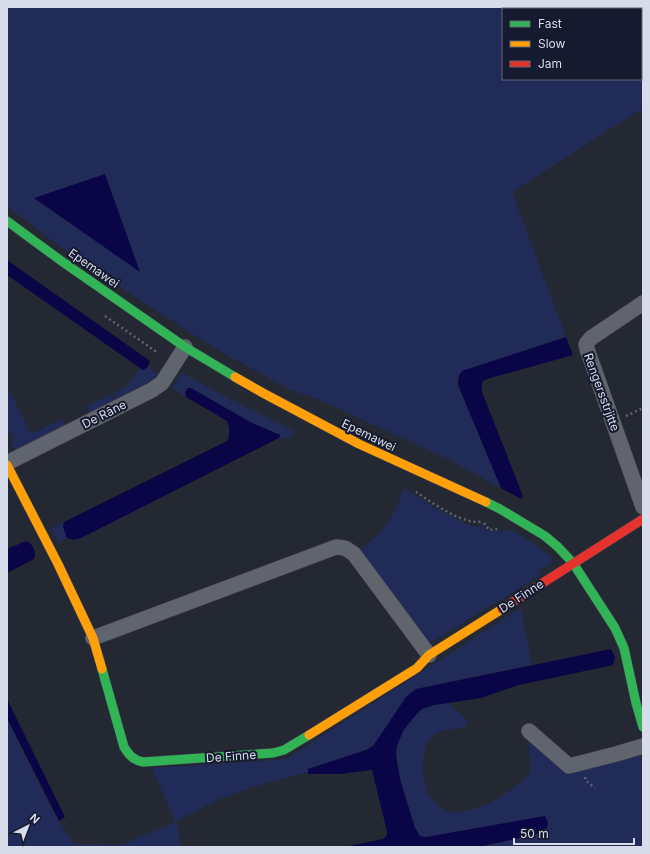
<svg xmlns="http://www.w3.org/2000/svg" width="650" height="854" viewBox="0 0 650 854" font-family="Inter,sans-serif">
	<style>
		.green { fill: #212b58; fill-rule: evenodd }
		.water { fill: #0a0546 }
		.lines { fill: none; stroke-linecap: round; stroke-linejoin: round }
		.street-casing { stroke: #424550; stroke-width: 16 }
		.fast-casing { stroke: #424550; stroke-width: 10 }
		.slow-casing { stroke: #424550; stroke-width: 10 }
		.jam-casing { stroke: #424550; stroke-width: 10 }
		.path { stroke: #62656e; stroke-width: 2.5; stroke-dasharray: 2 3; stroke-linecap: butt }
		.street { stroke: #60646c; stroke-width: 15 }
		.fast { stroke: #30b455; stroke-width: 9 }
		.slow { stroke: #ff9f0a; stroke-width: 9 }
		.jam { stroke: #e5322d; stroke-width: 9 }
		.labels { text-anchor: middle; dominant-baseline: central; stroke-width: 4; stroke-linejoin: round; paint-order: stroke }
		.street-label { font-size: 12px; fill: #d7dcea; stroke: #151a2e }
	</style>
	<rect width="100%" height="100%" fill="#242832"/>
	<g class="green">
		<path d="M7,7H643V108L512,192L566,337L463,371L459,375L458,385L501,488L446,458L320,400L291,390L221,352L146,304L62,248L7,206ZM503,9H641V79H503Z"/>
		<polygon points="148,367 158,374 151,383 117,400 113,393 127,386 140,368 143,370"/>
		<polygon points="181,372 229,399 295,431 294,434 282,440 279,438 280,435 252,423 187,388 185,393 186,397 172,388"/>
		<polygon points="7,385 31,434 62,419 65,426 15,451 11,442 14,440 10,431 7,432"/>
		<polygon points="111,394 115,401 90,414 87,406"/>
		<path d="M404,488L433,507L471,526L478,527L483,525L487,531L512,530L534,544L552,558V563L538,572L541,575L431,642L428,641L359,550C382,535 395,515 404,488Z"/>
		<polygon points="64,522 63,527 67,538 59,543 51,528"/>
		<polygon points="521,608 532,665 416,689 373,746 366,750 308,769 308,772 253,787 215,801 176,822 182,847 7,847 7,718 49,804 73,843 84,844 122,845 175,822 152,768 286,759"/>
		<path d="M448,703L468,721L465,727C454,730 439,728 431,738C423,747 423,759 423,770C424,784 426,796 438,805C441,807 444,810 448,811C475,817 514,791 531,772L528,733L577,771L639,754L643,759V847H479L536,834L545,816L426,837C424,837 422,837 420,836C413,830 409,810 407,802C403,787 396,769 396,754C396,740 411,714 424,708C432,705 440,704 448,703Z"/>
	</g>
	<g class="water">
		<polygon points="105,174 140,272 34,198"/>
		<polygon points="7,260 150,361 148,367 143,370 140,368 7,275"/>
		<polygon points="566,337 573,355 487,379 482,382 482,392 523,496 521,499 501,488 458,385 459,375 462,371"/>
		<path d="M188,388H191L252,423L280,435L279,438L81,538L74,540L67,538L63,527L64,522L227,441C230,434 230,429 227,421L186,397L185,393Z"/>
		<path d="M26,541C33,544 37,552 34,559L7,573V549Z"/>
		<polygon points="611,649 615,657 613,665 519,685 481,698 434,705 422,709 414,717 403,731 397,746 396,755 400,779 415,828 420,836 426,837 545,816 548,822 547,828 536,834 479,847 344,847 383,839 387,835 387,831 372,770 340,774 308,774 308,769 366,750 373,746 406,697 416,689"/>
		<polygon points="7,699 65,817 59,821 7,718"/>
	</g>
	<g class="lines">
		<defs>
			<g id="street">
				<polyline points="643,303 591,338 586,344 587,349 643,507"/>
				<polyline points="7,463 152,390 162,383 185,347"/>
				<polyline points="93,638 336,547 345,548 354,554 429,655"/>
				<polyline points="529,731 569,766 616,754 643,746"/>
			</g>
			<g id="fast">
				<polyline points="7,221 60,260 185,347 235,377"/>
				<polyline points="486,502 500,509 545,536 558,547 573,563 615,628 624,648 636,703 643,727"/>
				<path d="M102,669L124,747C129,755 133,760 143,762L273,753L284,750L309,735"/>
			</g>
			<g id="slow">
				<polyline points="235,377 263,393 359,444 486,502"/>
				<polyline points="7,465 58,564 93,638 102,669"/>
				<polyline points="309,735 417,668 429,655 502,609"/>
			</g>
			<polyline id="jam" points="502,609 643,519"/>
		</defs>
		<use href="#street" class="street-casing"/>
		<use href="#fast" class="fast-casing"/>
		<use href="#slow" class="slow-casing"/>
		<use href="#jam" class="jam-casing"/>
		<g class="path">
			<polyline points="105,316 158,353"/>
			<polyline points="626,416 643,408"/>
			<path d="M416,492C430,501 465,527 483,521"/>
			<polyline points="484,523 489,530 498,529"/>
			<polyline points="585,777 586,781 595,788"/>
		</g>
		<use href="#street" class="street"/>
		<use href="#fast" class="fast"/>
		<use href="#slow" class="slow"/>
		<use href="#jam" class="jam"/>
	</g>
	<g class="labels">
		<g class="street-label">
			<text transform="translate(94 268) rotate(35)">Epemawei</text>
			<text transform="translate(602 392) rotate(70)">Rengersstrjitte</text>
			<text transform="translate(104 414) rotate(-27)">De Râne</text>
			<text transform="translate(369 435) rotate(26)">Epemawei</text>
			<text transform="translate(521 596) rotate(-33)">De Finne</text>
			<text transform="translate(231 756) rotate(-4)">De Finne</text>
		</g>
	</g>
	<rect width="650" height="854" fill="none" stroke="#d7dcea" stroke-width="16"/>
	<rect x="502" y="8" width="140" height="72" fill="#151a2e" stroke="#636879"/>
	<rect x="510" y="21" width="20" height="6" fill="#30b455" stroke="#636879"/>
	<text x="538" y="28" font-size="12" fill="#d7dcea">Fast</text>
	<rect x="510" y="41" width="20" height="6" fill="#ff9f0a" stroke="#636879"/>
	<text x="538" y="48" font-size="12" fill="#d7dcea">Slow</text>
	<rect x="510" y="61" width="20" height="6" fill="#e5322d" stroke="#636879"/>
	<text x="538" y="68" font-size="12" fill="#d7dcea">Jam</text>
	<g transform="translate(28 826) rotate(42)" stroke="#151a2e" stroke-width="3" paint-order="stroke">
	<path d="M0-3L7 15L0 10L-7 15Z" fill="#d7dcea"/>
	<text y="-6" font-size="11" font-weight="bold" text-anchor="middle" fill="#d7dcea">N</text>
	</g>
	<path d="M514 838v6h120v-6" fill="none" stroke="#d7dcea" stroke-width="2"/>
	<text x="520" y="838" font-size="12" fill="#d7dcea" stroke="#151a2e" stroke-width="3" paint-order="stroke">50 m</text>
</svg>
